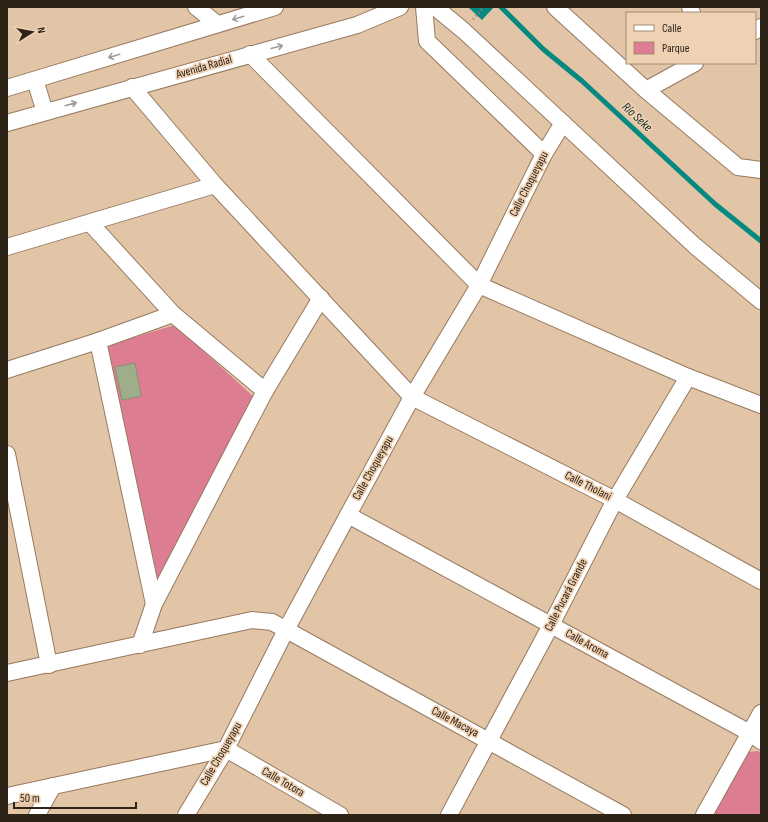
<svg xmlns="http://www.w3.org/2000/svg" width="768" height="822" viewBox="0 0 768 822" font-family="'Sofia Sans Condensed',sans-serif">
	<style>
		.green { fill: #dc7d92 }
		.water { fill: #058980 }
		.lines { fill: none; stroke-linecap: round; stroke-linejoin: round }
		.stream { stroke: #058980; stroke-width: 5 }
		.building { fill: #9ead8a; stroke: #869472 }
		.minor-casing { stroke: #967a5f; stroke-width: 18 }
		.path { stroke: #9e8770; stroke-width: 2.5; stroke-dasharray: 1 3; stroke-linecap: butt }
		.minor { stroke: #fff; stroke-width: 16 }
		.oneway { stroke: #a19c97 }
		.labels { text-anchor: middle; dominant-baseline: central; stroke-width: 3.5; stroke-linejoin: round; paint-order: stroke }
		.street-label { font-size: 12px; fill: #2e2317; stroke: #efd1b3 }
		.water-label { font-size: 13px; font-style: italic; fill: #11322f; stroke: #efd1b3 }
	</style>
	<rect width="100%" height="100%" fill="#e2c4a6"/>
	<g class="green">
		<polygon points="175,325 255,398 157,580 105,346"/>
		<polygon points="758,751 761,753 761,815 712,815 749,752"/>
	</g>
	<polygon class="water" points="468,7 494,7 482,20"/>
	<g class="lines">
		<polyline class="stream" points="501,7 543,49 582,81 715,204 761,241"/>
	</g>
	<polygon class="building" points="135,363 141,396 122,400 115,367"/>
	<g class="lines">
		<defs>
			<g id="minor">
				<polyline points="196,7 217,24"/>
				<polyline points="424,7 427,41 544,154"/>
				<polyline points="435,7 464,31 695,246 761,301"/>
				<polyline points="555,7 646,90 738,167 761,170"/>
				<polyline points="690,7 692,13"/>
				<polyline points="755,31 761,27"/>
				<polyline points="250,54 479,285 688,377 761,405"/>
				<polyline points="35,80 45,112"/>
				<polyline points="132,87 215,185 412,397 615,500 761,581"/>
				<polyline points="7,88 275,7"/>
				<polyline points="646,90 695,63"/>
				<polyline points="7,123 357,25 400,7"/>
				<polyline points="90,223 173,314 265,391"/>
				<polyline points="7,247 215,185"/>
				<polyline points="98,341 154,604"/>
				<polyline points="7,370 98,341 173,314"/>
				<polyline points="7,454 49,665"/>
				<polyline points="348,515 750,733 761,741"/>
				<polyline points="140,645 154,604 265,391 321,298"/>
				<polyline points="7,673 252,620 272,622 623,815"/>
				<polyline points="7,796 226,749 340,815"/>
				<polyline points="37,815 53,786"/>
				<polyline points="186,815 226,749 286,630 348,515 412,397 479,285 544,154 563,123"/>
				<polyline points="449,815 551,625 615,500 688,377"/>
				<polyline points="704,815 761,713"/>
			</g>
		</defs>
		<use href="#minor" class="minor-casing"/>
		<polyline class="path" points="473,19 484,7"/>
		<use href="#minor" class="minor"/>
	</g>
	<defs><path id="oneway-shaft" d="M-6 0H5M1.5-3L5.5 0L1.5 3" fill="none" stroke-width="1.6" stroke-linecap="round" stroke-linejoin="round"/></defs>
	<g class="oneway">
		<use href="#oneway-shaft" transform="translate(238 18) rotate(163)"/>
		<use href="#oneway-shaft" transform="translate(277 47) rotate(-15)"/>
		<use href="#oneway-shaft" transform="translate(114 56) rotate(163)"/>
		<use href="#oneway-shaft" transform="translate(71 104) rotate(-16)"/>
	</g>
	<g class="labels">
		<g class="street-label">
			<text transform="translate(204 67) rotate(-16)">Avenida Radial</text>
			<text transform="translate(529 184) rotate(-63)">Calle Choqueyapu</text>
			<text transform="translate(373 468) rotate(-61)">Calle Choqueyapu</text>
			<text transform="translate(588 486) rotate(27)">Calle Tholani</text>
			<text transform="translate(566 595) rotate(-63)">Calle Pucará Grande</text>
			<text transform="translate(587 644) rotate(29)">Calle Aroma</text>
			<text transform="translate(455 722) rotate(28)">Calle Macaya</text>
			<text transform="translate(221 754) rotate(-60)">Calle Choqueyapu</text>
			<text transform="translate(283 782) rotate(30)">Calle Totora</text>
		</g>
		<g class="water-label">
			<text transform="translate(637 117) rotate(43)">Río Seke</text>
		</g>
	</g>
	<rect width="768" height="822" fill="none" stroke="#2e2317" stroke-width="16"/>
	<rect x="626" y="12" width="130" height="52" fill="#efd1b3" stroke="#a28b75"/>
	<rect x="634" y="25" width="20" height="6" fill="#ffffff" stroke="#a28b75"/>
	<text x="662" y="32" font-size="12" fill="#2e2317">Calle</text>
	<rect x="634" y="42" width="20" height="12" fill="#dc7d92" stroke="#a28b75"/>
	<text x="662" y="52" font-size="12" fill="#2e2317">Parque</text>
	<g transform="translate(32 32) rotate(79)" stroke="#efd1b3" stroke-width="3" paint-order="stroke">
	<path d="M0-3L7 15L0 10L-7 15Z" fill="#2e2317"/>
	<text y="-6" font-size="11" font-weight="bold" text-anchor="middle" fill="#2e2317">N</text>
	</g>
	<path d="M14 802v6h122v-6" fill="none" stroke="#2e2317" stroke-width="2"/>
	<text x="20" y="802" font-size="12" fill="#2e2317" stroke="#efd1b3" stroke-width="3" paint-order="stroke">50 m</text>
</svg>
